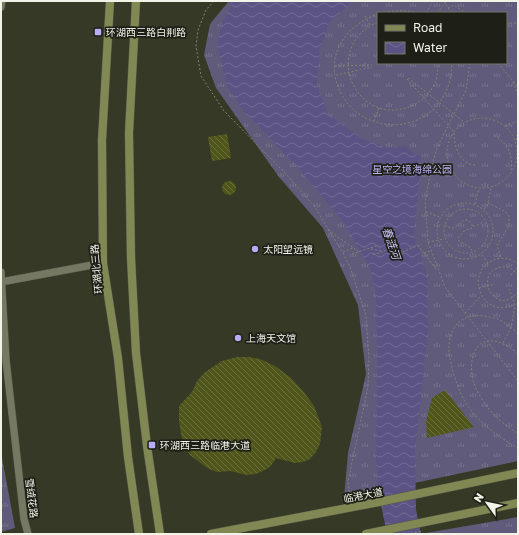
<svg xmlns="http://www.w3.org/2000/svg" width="519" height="535" viewBox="0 0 519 535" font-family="'Golos Text','Noto Sans SC',sans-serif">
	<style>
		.grass { fill: url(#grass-tufts); fill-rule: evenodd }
		.water { fill: url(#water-waves) }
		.building { fill: url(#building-back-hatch) }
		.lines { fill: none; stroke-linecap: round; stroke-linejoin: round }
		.secondary-casing { stroke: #555746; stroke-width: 8 }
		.primary-casing { stroke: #555746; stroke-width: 9 }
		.path { stroke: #808372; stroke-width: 1; stroke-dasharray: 2 2; stroke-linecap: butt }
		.secondary { stroke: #757862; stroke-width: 7 }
		.primary { stroke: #828853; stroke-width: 8 }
		.path-bridge { stroke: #808372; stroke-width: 1; stroke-dasharray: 2 2; stroke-linecap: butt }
		.poi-dot { fill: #b8abf7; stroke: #1e1f16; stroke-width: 1.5 }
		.labels { text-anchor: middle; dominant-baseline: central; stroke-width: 3.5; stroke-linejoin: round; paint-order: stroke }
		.poi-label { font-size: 10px; fill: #f2f4e8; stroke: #1e1f16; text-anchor: start }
		.park-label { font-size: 10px; fill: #c1b6f6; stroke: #1e1f16 }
		.street-label { font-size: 10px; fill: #f2f4e8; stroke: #1e1f16 }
		.water-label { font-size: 11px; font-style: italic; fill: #cec7f7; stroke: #1e1f16 }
	</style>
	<defs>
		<pattern id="grass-tufts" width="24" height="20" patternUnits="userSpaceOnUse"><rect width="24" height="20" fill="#605b7a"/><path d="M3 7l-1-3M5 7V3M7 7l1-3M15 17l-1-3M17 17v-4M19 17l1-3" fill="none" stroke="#77738d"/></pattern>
		<pattern id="water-waves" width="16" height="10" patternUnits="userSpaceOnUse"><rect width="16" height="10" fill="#5c5385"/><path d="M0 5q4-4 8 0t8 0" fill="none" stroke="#746c96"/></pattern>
		<pattern id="building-back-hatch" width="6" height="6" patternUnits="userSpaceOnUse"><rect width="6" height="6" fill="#50561b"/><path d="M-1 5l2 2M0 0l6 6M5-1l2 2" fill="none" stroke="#6a6f3c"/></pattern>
	</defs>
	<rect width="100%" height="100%" fill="#363925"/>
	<g class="grass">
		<path d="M229,1H518V461L344,498L348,453L366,374L358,305L323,228L279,177L216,88L204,55L210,24ZM378,13H506V63H378Z"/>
		<polygon points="1,452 15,528 1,532"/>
		<polygon points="518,517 518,534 420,534"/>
	</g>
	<polygon class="water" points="234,1 353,1 330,22 320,47 317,85 328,114 360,138 389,148 405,146 421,158 414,235 427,276 428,331 415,450 416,510 421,534 387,534 378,490 376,460 377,358 376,293 370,268 343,221 296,166 243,110 227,86 217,45 222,23"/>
	<g class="building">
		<polygon points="227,134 231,158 212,161 208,137"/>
		<circle cx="229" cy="188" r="7"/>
		<polygon points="237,357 249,357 260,359 275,366 290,377 304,392 314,406 322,427 321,436 320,444 316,452 310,459 303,462 295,463 276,458 271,466 265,470 256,474 247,475 230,471 217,472 207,468 190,455 184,445 181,434 179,420 179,406 192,392 197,381 205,372 222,361"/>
		<polygon points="445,390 474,427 427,438 426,421 432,398"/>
	</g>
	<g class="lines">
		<defs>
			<g id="secondary">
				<polyline points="1,7 2,1"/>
				<polyline points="1,272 6,360 24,519 28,534"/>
				<polyline points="1,282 103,263"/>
			</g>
			<g id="primary">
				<polyline points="110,1 102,140 103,263 118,358 128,457 139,534"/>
				<polyline points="136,1 129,133 131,258 136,353 147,446 160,534"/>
				<polyline points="211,534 379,502 518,473"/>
				<polyline points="366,534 518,503"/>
			</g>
		</defs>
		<use href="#secondary" class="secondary-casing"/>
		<use href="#primary" class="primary-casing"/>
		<g class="path">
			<polyline points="214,1 206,10 198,30 196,46 201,76 224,111 286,174 314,206 343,253 350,267 366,315 369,360 368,387 348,481 350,499"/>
			<polyline points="444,1 451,13"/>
			<polyline points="448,8 454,5 466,13"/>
			<path d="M418,13C366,0 313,47 343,97C350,108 360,117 373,121C390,127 407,126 423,117C442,106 452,85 452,63"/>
			<polyline points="426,13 433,1"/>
			<polyline points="437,13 447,1"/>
			<polyline points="365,16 370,25"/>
			<polyline points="506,23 518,23"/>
			<polyline points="470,63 466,90 437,148 432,165 425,202 428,242 445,287 518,381"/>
			<polyline points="498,63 518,87"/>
			<path d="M348,64C349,44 360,29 378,22"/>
			<polyline points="335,66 372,65"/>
			<path d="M349,74C359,109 394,121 423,99"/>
			<polyline points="336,75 372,67"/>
			<polyline points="408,78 464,122"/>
			<path d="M407,79L454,132C454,145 459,165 476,165"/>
			<polyline points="513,82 518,95"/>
			<polyline points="431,90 436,81 439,63"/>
			<circle cx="482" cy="153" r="35"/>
			<polyline points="374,121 379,108"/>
			<polyline points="505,126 518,121"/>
			<path d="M494,135C509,145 513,154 511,172"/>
			<polyline points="516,140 518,131"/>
			<circle cx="465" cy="231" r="28"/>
			<polyline points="488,203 506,212 509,216 509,226 497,245 501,258"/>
			<polyline points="475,204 479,189"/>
			<polyline points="484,209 488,203 491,187"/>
			<circle cx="466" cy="231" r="22"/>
			<polyline points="426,212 440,217"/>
			<polyline points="445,225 450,228 454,228 464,220 468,220 472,224 472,228 464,231 458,238 459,241 471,248 472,251"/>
			<polyline points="473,226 478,225 484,221"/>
			<polyline points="328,230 359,252"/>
			<polyline points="428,242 444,239"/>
			<polyline points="418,245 436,269"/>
			<polyline points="392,248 402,251"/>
			<polyline points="371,249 381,251"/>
			<polyline points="343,252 353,248"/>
			<polyline points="424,253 430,251"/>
			<polyline points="352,254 379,245"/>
			<polyline points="373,255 400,245"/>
			<polyline points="395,255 422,244"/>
			<polyline points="482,255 488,263"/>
			<path d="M518,264C512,259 504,257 497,259C461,269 482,324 518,303"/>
			<polyline points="511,275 518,267"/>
			<path d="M518,275C514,270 509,266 502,267C471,271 496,320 518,292"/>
			<polyline points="479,288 495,284"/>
			<polyline points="465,313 481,296"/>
			<path d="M518,333C512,329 505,322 498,319C496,318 492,318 489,317C467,312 451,321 449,345C448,360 457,387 464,400C477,422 497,436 518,448"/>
			<polyline points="503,343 511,328 515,305 509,289"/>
			<path d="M518,353C510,348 503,342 493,341C470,338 468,371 475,386C483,405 499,423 518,433"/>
			<polyline points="407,534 423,531"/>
		</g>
		<use href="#secondary" class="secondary"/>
		<use href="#primary" class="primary"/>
		<g class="path-bridge">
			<polyline points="348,64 349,74"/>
			<polyline points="424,99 431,90"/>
		</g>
	</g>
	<g class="poi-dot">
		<rect x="94" y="28" width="8" height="8" rx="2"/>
		<circle cx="255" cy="249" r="4"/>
		<circle cx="238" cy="338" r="4"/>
		<rect x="148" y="441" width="8" height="8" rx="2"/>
	</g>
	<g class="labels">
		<g class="poi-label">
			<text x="106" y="32">环湖西三路白荆路</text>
			<text x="263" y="249">太阳望远镜</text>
			<text x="246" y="338">上海天文馆</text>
			<text x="160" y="445">环湖西三路临港大道</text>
		</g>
		<g class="park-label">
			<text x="412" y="169">星空之境海绵公园</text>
		</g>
		<g class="street-label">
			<text transform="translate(96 269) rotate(-95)">环湖北三路</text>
			<text transform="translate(363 495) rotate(-11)">临港大道</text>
			<text transform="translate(32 498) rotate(83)">雪绒花路</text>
		</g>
		<g class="water-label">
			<text transform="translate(392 243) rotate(71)">春涟河</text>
		</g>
	</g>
	<rect width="519" height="535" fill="none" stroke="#f2f4e8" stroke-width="4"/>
	<rect x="377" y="12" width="130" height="52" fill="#1e1f16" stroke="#73746a"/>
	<rect x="385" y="25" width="20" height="6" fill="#828853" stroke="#73746a"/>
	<text x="413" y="32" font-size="12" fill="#f2f4e8">Road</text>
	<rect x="385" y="42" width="20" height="12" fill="url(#water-waves)" stroke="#73746a"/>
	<text x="413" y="52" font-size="12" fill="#f2f4e8">Water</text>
	<g transform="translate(487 503) rotate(303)" stroke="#1e1f16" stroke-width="3" paint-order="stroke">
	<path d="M0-3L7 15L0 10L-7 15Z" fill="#f2f4e8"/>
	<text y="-6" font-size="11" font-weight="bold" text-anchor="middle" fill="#f2f4e8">N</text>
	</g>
</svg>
